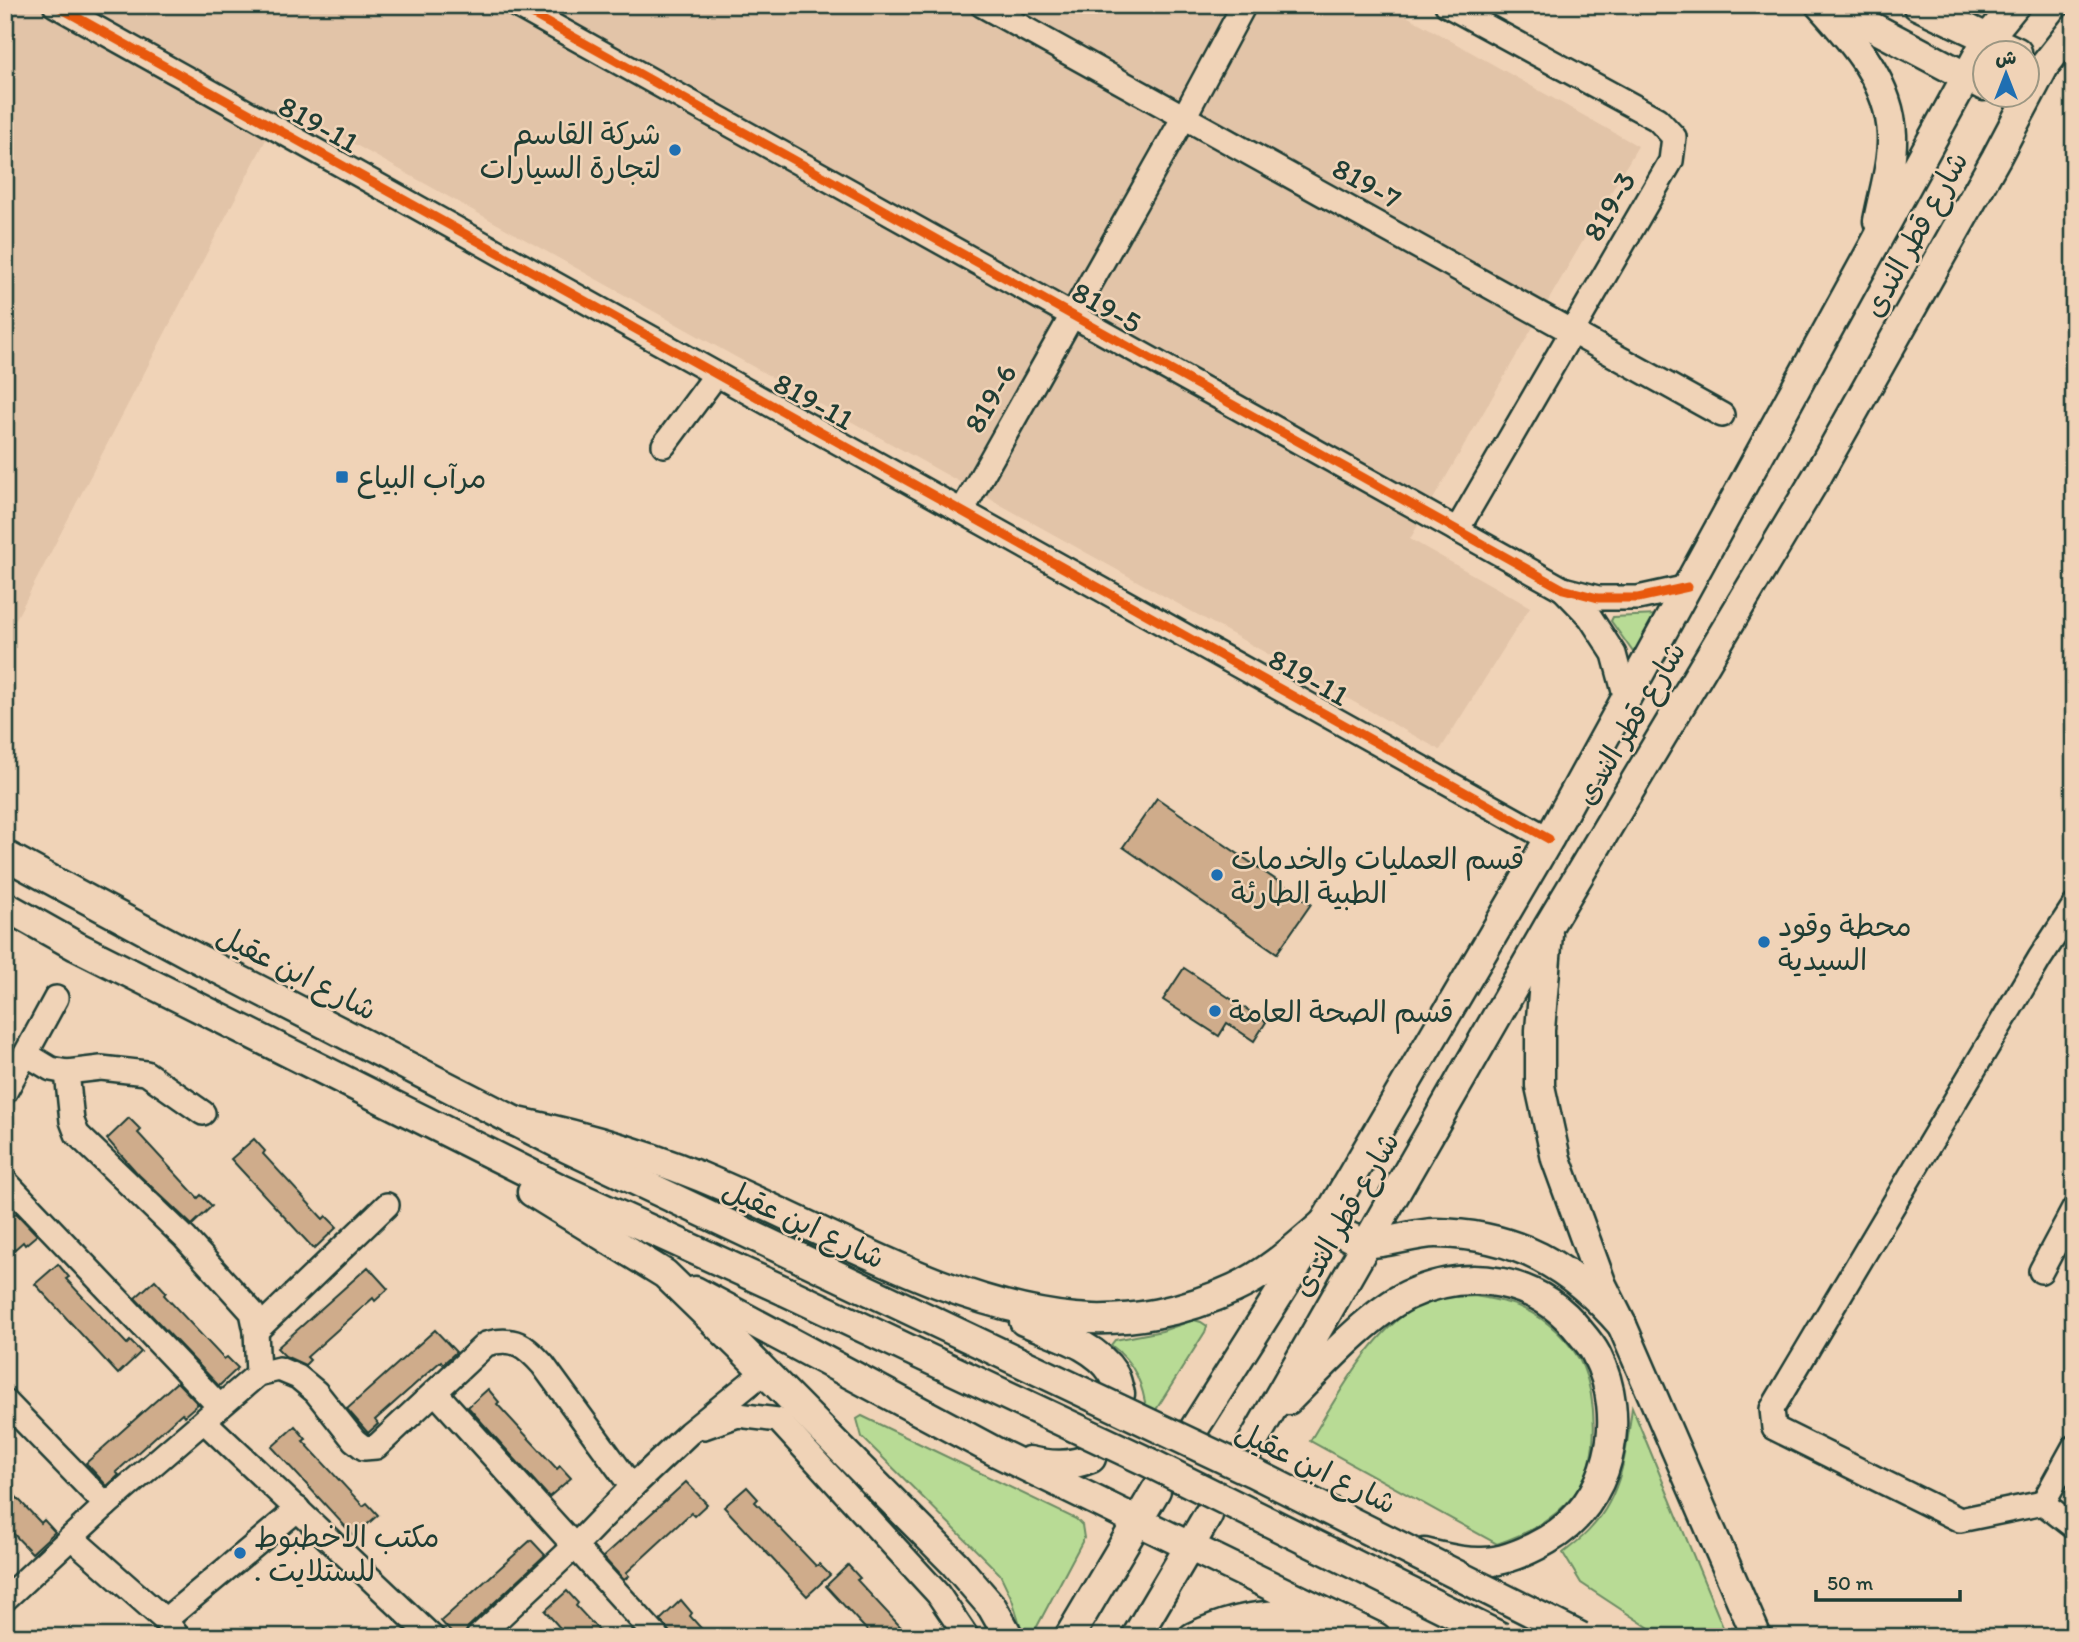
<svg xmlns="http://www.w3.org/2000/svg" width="2079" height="1642" viewBox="0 0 2079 1642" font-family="Itim,'Playpen Sans Arabic',sans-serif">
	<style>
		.built { fill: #e2c4a8 }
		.green { fill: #b8db95; stroke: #6c8c64; stroke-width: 2 }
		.building { fill: #cfac8b; stroke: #1f3d34; stroke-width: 2 }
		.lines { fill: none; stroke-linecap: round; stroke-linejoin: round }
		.minor-casing { stroke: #1f3d34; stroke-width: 28 }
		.major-casing { stroke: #1f3d34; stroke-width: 33 }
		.minor { stroke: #f0d3b7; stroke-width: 23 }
		.major { stroke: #f0d3b7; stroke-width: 28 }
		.major-bridge-casing { stroke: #1f3d34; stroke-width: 33; stroke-linecap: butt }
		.major-bridge { stroke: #f0d3b7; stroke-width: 28 }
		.cycleway-casing { stroke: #f0d3b7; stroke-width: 13 }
		.cycleway { stroke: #e8590c; stroke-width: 9 }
		.poi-dot { fill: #1f6fb2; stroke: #f0d3b7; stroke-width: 2.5 }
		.labels { text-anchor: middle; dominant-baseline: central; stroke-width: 5; stroke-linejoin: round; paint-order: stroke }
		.street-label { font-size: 30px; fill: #1f3d34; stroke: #f0d3b7 }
		.poi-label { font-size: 30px; fill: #1f3d34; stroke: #f0d3b7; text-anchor: start }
	</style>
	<rect width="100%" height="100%" fill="#f0d3b7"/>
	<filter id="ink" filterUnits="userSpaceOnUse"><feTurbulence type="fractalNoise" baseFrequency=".0143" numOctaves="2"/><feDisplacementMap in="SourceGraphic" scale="14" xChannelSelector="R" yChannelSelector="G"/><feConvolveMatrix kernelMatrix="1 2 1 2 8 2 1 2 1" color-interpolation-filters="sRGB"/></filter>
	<g filter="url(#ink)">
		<polygon class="built" points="5,5 1387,5 1638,146 1410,539 1530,607 1440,750 284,105 5,640"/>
		<g class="green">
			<polygon points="1657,615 1637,651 1633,652 1611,621 1613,617"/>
			<path d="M1475,1296C1491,1299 1508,1301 1522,1308C1546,1318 1573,1343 1583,1367C1596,1398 1599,1453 1582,1483C1563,1515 1532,1532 1497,1544L1310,1441C1337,1397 1377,1321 1427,1301C1442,1296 1460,1297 1475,1296Z"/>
			<path d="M1194,1320L1201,1322L1207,1326L1205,1332L1152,1416L1147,1414C1143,1384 1135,1363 1111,1345L1115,1340L1162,1331Z"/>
			<path d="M1632,1407L1727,1637H1663L1581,1583L1563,1553C1573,1545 1584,1537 1592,1527C1622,1494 1627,1449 1632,1407Z"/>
			<polygon points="862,1416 1076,1519 1082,1525 1084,1538 1032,1636 1024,1637 1012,1599 1000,1574 862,1437 857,1419"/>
		</g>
		<g class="building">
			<polygon points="1157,798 1311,904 1277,953 1123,847"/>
			<polygon points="1184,968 1266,1022 1254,1041 1227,1023 1219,1036 1163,1000"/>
			<polygon points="129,1118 141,1130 138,1133 198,1198 201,1195 212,1206 192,1225 139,1175 107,1139"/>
			<polygon points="254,1139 265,1151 263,1154 323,1219 326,1216 337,1227 314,1249 231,1159"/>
			<polygon points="16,1213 37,1235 25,1245 23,1242 5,1258 5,1222"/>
			<polygon points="58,1264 69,1277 66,1279 127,1344 130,1341 141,1352 118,1374 35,1284"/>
			<polygon points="368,1267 388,1289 375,1301 373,1298 307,1357 310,1360 305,1365 285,1356 277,1348"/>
			<polygon points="155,1280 166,1292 164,1295 224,1359 227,1357 238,1368 219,1386 135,1298"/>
			<polygon points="435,1330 456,1352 443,1364 441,1361 375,1420 378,1424 368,1433 347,1409"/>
			<polygon points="177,1382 198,1404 184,1416 182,1413 116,1472 119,1475 107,1486 86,1463"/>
			<polygon points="488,1389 499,1402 497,1404 557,1469 560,1466 571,1478 549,1497 468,1407"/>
			<polygon points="295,1426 306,1439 303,1441 363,1506 367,1503 378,1515 354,1536 272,1447"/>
			<polygon points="686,1482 707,1504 694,1516 691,1513 626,1573 629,1576 624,1580 603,1557"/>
			<polygon points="5,1485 41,1523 44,1520 55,1532 32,1553 5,1525"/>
			<polygon points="747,1487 758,1499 755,1502 816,1566 819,1564 830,1575 807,1596 724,1507"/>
			<polygon points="531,1540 545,1555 468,1627 464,1637 455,1637 441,1621"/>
			<polygon points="848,1565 860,1578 857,1580 910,1637 873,1637 826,1586"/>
			<polygon points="567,1591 578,1603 576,1606 605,1637 568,1637 545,1611"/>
			<polygon points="681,1600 692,1613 690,1616 709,1637 673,1637 671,1634 660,1620"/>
		</g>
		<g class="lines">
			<defs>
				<g id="minor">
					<polyline points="55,5 1549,839"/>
					<polyline points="516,5 1563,589 1598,598 1638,598 1688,587"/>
					<polyline points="982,5 1722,415"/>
					<polyline points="1447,5 1657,119 1674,137 1671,161 1457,530"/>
					<polyline points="664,445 716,375"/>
					<polyline points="962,511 1184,117 1244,5"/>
					<polyline points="1563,589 1590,617 1614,654 1626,699"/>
					<polyline points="2074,906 2040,958 1772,1409 1774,1428 1960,1520 2043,1503 2074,1447"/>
					<polyline points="26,1054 51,1069 67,1072 101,1068 146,1073 203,1113"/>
					<polyline points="67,1072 72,1121 77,1134 185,1238 252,1312 256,1331 258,1374"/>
					<polyline points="5,1092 56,998"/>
					<polyline points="5,1181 219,1406"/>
					<polyline points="2041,1271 2074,1209"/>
					<polyline points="256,1331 387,1205"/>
					<polyline points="435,1392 657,1637"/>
					<polyline points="5,1401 106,1505"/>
					<polyline points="204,1421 432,1637"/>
					<polyline points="704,1427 738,1415 778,1420 938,1594 967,1637"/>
					<polyline points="2043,1503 2074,1527"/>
					<polyline points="72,1538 165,1620 178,1637"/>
					<path d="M5,1599L106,1505L258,1374L279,1369L298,1377L316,1392L354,1440L364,1448L376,1447L486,1344C514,1336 525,1345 543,1365L632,1487"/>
					<polyline points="165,1620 298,1509"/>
					<polyline points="478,1637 575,1546 632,1487 689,1433 765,1371"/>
				</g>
				<g id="major">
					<path d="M1820,5C1854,42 1890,83 1892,135C1893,163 1883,194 1878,221"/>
					<polyline points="1831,5 1984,86"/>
					<polyline points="1917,5 2017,52"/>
					<polyline points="5,855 189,954 567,1148 802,1259"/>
					<polyline points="5,906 76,946 557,1187 785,1291"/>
					<polyline points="1548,934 1540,1030 1540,1086 1556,1159 1602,1285 1622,1325 1757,1637"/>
					<path d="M513,1121C586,1136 657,1157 725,1187C835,1235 955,1307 1075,1318C1129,1323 1186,1311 1235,1288C1268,1273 1296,1247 1324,1223C1334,1228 1357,1243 1367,1243C1387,1244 1414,1233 1436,1233C1516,1234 1571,1266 1622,1325"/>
					<polyline points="532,1192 665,1274 739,1346 955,1564 992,1607 1009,1637"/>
					<polyline points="695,1291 996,1452 1376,1637"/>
					<path d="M1024,1321C1054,1334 1095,1344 1113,1373C1117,1379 1118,1388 1120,1394"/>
					<path d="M1288,1400C1319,1369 1370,1313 1408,1295C1469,1267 1538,1278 1580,1332C1586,1339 1592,1346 1596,1354C1629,1418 1611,1503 1547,1540C1528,1551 1504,1562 1482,1562C1462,1563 1443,1557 1424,1553"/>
					<polyline points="1194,1429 1324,1223 1549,839 1987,39 2015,5"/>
					<polyline points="1246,1454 1548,927 1818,475 1996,158 2045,65 2074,28"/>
					<path d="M1029,1461C1051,1466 1070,1467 1091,1458"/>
					<polyline points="1069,1637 1156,1490"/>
					<polyline points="1136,1637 1208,1515"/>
					<path d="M1193,1637C1234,1617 1275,1610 1319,1619"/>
				</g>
			</defs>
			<use href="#minor" class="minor-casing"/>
			<use href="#major" class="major-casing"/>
			<use href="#minor" class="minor"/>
			<use href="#major" class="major"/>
			<defs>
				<g id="major-bridge">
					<polyline points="802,1259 1252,1472 1581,1637"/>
					<polyline points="785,1291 1146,1461 1501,1637"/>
				</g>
			</defs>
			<use href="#major-bridge" class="major-bridge-casing"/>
			<use href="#major-bridge" class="major-bridge"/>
			<defs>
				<g id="cycleway">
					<polyline points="55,5 1549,839"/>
					<polyline points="516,5 1563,589 1598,598 1638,598 1688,587"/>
				</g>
			</defs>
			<use href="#cycleway" class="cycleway-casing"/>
			<use href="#cycleway" class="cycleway"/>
		</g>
	</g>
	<g class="poi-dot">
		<circle cx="675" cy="150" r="7"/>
		<rect x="335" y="470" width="14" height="14" rx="3.5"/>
		<circle cx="1217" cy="875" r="7"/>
		<circle cx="1764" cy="942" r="7"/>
		<circle cx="1215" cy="1011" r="7"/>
		<circle cx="240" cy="1553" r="7"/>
	</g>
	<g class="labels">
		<g class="street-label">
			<text transform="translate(319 124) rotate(29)">819-11</text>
			<text transform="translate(1367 183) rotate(29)">819-7</text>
			<text transform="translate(1609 206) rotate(-60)">819-3</text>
			<text transform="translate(1915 234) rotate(-61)">شارع قطر الندى</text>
			<text transform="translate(1107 307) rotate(29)">819-5</text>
			<text transform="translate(990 398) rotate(-60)">819-6</text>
			<text transform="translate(814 401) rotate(29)">819-11</text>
			<text transform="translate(1309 677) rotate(29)">819-11</text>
			<text transform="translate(1630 723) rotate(-59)">شارع قطر الندى</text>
			<text transform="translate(297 972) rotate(27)">شارع ابن عقيل</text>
			<text transform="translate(1345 1214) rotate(-60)">شارع قطر الندى</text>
			<text transform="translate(804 1223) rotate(25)">شارع ابن عقيل</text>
			<text transform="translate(1316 1467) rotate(26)">شارع ابن عقيل</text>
		</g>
		<g class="poi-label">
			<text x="661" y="133" text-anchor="end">شركة القاسم<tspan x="661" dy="34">لتجارة السيارات</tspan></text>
			<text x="356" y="477">مرآب البياع</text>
			<text x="1231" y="858">قسم العمليات والخدمات<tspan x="1231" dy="34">الطبية الطارئة</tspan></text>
			<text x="1778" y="925">محطة وقود<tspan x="1778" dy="34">السيدية</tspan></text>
			<text x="1229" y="1011">قسم الصحة العامة</text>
			<text x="254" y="1536">مكتب الاخطبوط<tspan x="254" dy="34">. للستلايت</tspan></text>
		</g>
	</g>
	<rect width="2079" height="1642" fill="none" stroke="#f0d3b7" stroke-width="28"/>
	<rect x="14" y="14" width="2051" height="1614" fill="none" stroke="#1f3d34" stroke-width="2.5" filter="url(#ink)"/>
	<g transform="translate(2006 74)"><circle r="33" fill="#f0d3b7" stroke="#9c9783" stroke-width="2"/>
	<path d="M0-5L12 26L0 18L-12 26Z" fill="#1f6fb2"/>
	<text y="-10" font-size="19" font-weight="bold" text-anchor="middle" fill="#1f3d34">ش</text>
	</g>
	<path d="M1816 1590v10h144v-10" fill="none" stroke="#1f3d34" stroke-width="3.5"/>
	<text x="1827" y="1590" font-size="21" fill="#1f3d34" stroke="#f0d3b7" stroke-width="5" paint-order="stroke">50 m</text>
</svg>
